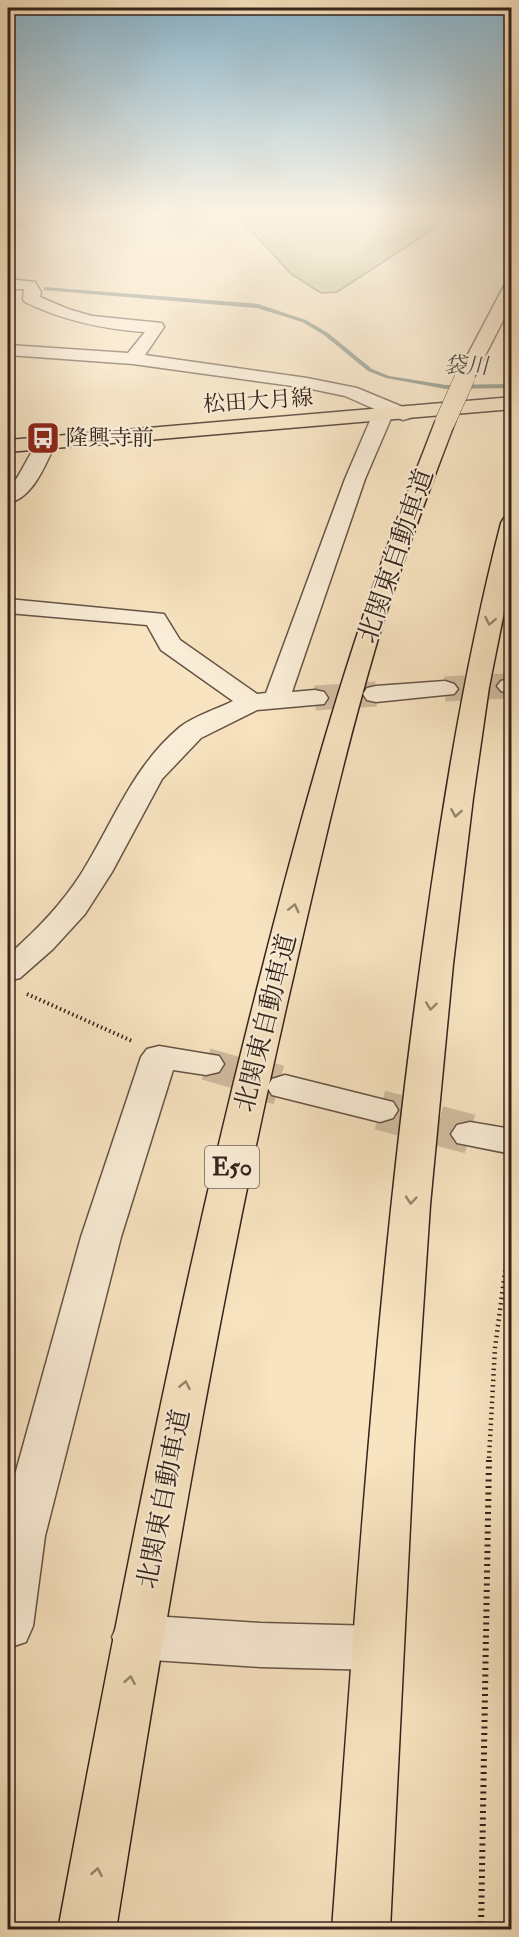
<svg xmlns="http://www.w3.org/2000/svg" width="519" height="1937" viewBox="0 0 519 1937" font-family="'IM FELL Double Pica','Noto Serif JP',serif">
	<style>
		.green { fill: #c0c391; stroke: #7a7356; stroke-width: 1.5 }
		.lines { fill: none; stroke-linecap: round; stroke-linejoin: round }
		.stream { fill: #738176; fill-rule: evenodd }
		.minor-tunnel-far2 { stroke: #d1bda0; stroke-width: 25; stroke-dasharray: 25 13; stroke-linecap: butt }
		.minor-tunnel-far1 { stroke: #d1bda0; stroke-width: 32; stroke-dasharray: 32 16; stroke-linecap: butt }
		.minor-tunnel { stroke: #d1bda0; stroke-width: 40; stroke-dasharray: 40 20; stroke-linecap: butt }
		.minor-casing { stroke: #665345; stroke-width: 3 }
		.major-casing { stroke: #35231c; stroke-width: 3 }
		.highway-casing { stroke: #35231c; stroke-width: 3 }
		.path-far2 { stroke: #35231c; stroke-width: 4; stroke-dasharray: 1.5 3; stroke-linecap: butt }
		.path-far1 { stroke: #35231c; stroke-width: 4.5; stroke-dasharray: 1.5 4; stroke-linecap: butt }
		.path { stroke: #35231c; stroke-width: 6; stroke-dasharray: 2 4.5; stroke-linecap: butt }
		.minor { fill: #faedd7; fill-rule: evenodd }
		.major { fill: #f8e4c1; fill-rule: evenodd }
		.highway { fill: #f8e4c1; fill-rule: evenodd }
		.highway-bridge-casing { stroke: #35231c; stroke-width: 21; stroke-linecap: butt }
		.highway-bridge { stroke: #f8e4c1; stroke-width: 20 }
		.oneway { stroke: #96846e }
		.labels { text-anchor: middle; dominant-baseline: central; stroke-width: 4.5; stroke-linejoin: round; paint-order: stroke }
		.far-water-label { font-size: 22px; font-style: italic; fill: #545249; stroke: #faedd7 }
		.far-street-label { font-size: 22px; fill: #35231c; stroke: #faedd7 }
		.far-poi-label { font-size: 22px; fill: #35231c; stroke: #faedd7; text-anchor: start }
		.shield { fill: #faedd7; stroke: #706054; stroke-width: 1.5 }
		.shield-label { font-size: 24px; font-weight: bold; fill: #35231c }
		.street-label { font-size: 26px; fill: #35231c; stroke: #faedd7 }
	</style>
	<rect width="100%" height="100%" fill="#f8e4c1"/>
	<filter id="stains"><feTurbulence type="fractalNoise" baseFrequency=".00333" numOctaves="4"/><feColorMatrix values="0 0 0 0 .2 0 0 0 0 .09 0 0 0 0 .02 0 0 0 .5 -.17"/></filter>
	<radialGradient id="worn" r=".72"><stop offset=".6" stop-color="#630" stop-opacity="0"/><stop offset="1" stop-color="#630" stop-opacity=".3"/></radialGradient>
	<g class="green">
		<polygon points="8,213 61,213 8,230"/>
		<polygon points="235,213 448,213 440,225 337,292 321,293 291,274"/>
	</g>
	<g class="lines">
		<polygon class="stream" points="45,287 258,304 306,320 328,333 372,369 389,376 446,385 512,384 512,388 446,389 386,378 368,371 324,335 302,322 257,308 43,290"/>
		<g class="minor-tunnel-far2">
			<polyline points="445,689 510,686"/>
			<polyline points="315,698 376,694"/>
		</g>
		<polyline class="minor-tunnel-far1" points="206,1064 262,1080"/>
		<g class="minor-tunnel">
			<polyline points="257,1079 279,1085"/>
			<polyline points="380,1110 470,1134"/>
		</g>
		<defs>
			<g id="minor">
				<path d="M8,279L35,282L41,292L40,297L68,309L92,316L162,323L164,327L145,355L307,378L357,388L410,410L412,414L410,418L403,420L392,416L365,479L292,692L315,690L324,692L328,698L324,704L257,710L201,738L162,779L112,872L85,914L53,949L20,978L8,981V955C36,931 61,905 81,874C113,823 132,767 180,727C194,716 217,709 233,701L161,650L147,625L8,613V599L164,614L180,640L257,694L266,693L345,479L372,416L379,411L345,396L307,388L133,364L8,355V345L128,353L145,332C102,329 64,321 25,302L23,299L24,289H8Z"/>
				<path d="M46,437L53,439L56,443C45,464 34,498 8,503V486L17,478L39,439Z"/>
				<polygon points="512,678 512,694 501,691 497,686 501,681"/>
				<polygon points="445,681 454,684 458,689 454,694 376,702 367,700 363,694 367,688 376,686"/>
				<polygon points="159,1046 219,1056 224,1064 219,1072 206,1075 173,1070 121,1237 45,1536 33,1626 26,1642 8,1648 8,1500 81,1237 141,1057 147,1049"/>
				<polygon points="285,1075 393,1102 398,1110 393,1118 380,1122 272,1095 267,1087 272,1079"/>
				<polygon points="470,1122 512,1129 512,1154 457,1143 451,1134 457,1125"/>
				<polygon points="137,1615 260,1623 378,1626 396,1632 403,1648 396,1664 378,1670 260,1667 137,1659 119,1653 112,1637 119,1621"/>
			</g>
			<polygon id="major" points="512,397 512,409 8,452 8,440"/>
			<g id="highway">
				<polygon points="512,281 512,303 474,377 471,381 459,381 456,377 504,286"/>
				<path d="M445,416L452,418L455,422C427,495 400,568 377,642C342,761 315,883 287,1004C217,1310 165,1620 116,1930H58C116,1618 176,1308 254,1001C301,814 351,632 423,453L435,422L438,418Z"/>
				<path d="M512,517V572L489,687L473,798L453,964L430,1205L414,1446L390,1930H332C354,1626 374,1323 413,1021C435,853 459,687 501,523L504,518Z"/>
			</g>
		</defs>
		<use href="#minor" class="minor-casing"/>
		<use href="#major" class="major-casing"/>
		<use href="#highway" class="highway-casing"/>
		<polyline class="path-far2" points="27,994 132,1041"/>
		<polyline class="path-far1" points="489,1458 495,1348 512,1219"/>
		<polyline class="path" points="481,1930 489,1457"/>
		<use href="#minor" class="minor"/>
		<use href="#major" class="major"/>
		<use href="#highway" class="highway"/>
		<defs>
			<polyline id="highway-bridge" points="445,422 465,377"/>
		</defs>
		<use href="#highway-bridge" class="highway-bridge-casing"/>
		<use href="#highway-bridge" class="highway-bridge"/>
	</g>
	<defs><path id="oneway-chevron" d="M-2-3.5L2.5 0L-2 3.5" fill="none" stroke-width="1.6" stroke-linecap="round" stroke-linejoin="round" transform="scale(1.5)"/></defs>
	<g class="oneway">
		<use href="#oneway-chevron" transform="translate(490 621) rotate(101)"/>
		<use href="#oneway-chevron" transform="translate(456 813) rotate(99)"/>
		<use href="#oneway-chevron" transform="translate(294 908) rotate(-76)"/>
		<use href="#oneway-chevron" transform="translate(431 1006) rotate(97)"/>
		<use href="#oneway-chevron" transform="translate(411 1200) rotate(95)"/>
		<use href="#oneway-chevron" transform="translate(185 1385) rotate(-79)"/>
		<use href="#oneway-chevron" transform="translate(130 1680) rotate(-80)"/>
		<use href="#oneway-chevron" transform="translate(97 1872) rotate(-80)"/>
	</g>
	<linearGradient id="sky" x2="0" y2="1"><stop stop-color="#8ab8d2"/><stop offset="0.44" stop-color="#fcf3e3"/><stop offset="1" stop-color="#fcf3e3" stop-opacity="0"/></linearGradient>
	<rect width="519" height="484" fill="url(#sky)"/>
	<defs>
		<symbol id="bus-square" viewBox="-11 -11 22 22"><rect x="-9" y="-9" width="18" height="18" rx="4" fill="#8f2418" stroke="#faedd7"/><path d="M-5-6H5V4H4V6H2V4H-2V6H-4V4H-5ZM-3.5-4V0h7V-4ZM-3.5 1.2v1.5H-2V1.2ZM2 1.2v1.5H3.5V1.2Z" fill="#fff"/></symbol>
	</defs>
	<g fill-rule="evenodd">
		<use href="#bus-square" x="24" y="419" width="38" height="38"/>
	</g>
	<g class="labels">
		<g class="far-water-label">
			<text transform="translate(466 366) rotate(1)">袋川</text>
		</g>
		<g class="far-street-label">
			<text transform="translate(258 401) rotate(-4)">松田大月線</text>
		</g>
		<g class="far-poi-label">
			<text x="66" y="438">隆興寺前</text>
		</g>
		<rect class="shield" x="205" y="1146" width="54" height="42" rx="4.5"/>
		<g class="shield-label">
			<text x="232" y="1167">E50</text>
		</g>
		<g class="street-label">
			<text transform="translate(396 556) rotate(-71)">北関東自動車道</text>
			<text transform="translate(266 1023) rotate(-76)">北関東自動車道</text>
			<text transform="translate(164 1499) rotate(-79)">北関東自動車道</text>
		</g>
	</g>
	<rect width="519" height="1937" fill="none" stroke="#f8e4c1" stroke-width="30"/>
	<rect x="9" y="9" width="501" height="1919" fill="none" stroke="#35231c" stroke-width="3"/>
	<rect x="15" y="15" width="489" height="1907" fill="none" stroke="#35231c" stroke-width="1.5"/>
	<rect width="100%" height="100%" filter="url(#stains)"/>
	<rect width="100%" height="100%" fill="url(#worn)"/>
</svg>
